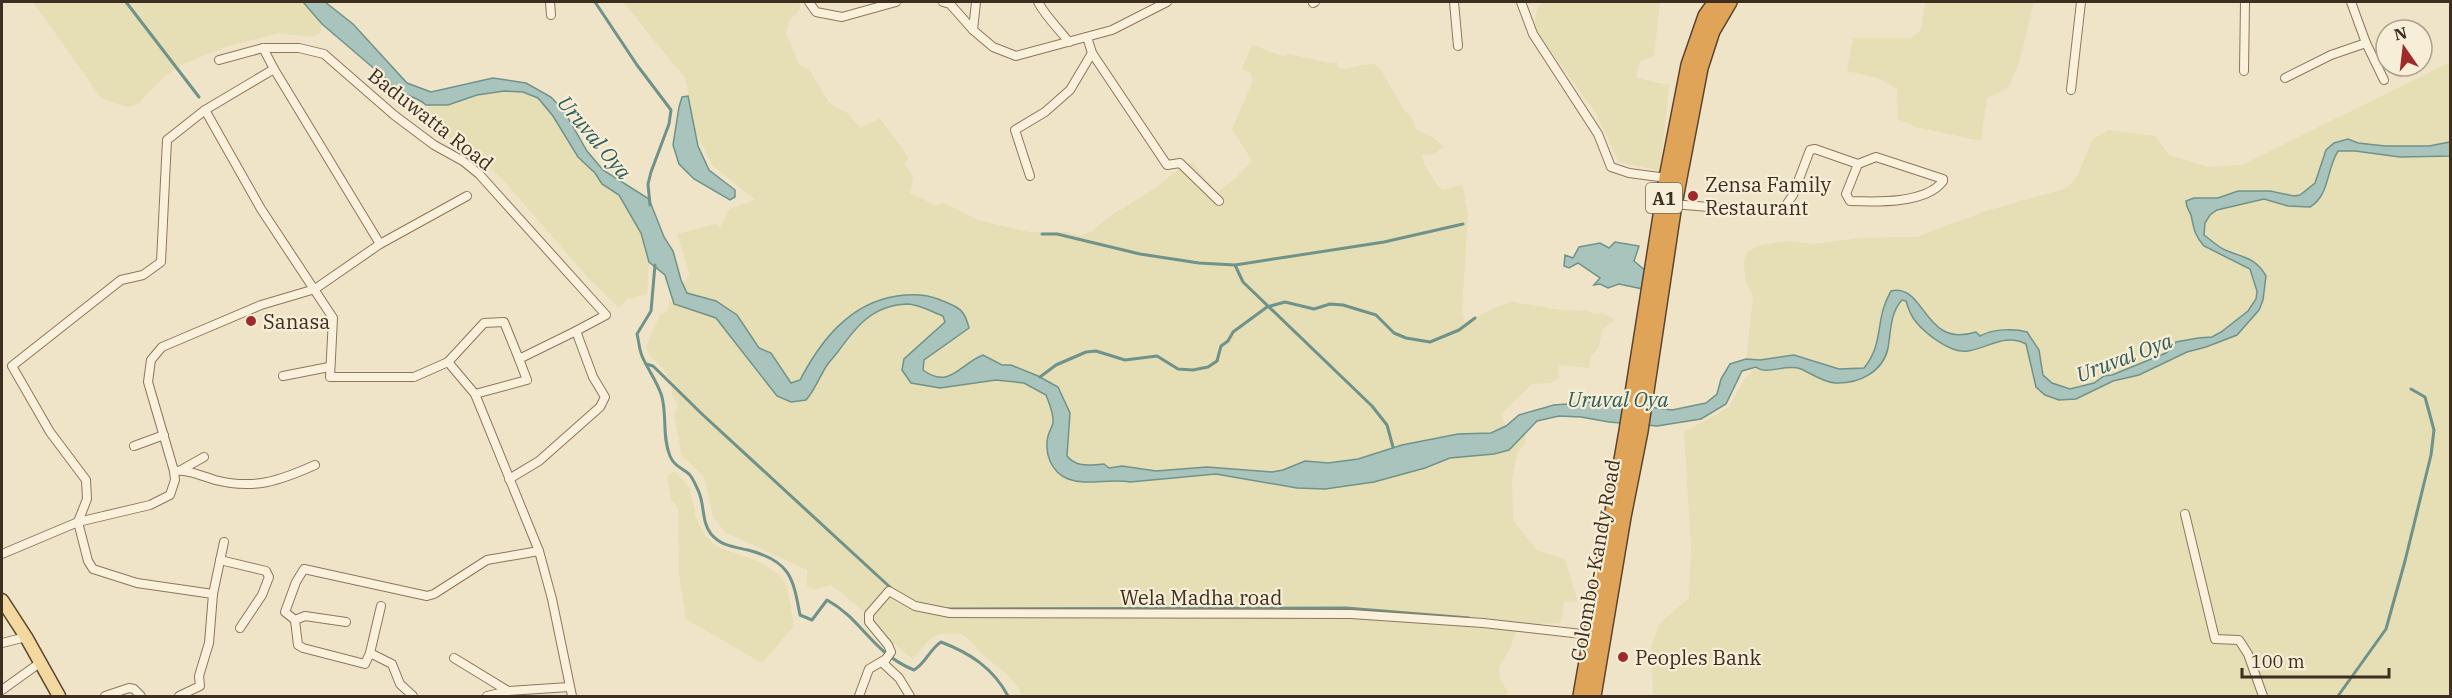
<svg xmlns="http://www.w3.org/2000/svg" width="2452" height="698" viewBox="0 0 2452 698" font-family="'IBM Plex Serif',serif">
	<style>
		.farmland { fill: #e6deb5 }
		.water { fill: #a9c4bc; stroke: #6f938a; stroke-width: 1.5 }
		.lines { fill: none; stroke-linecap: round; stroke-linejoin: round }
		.stream { stroke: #6f938a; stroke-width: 3 }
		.street-casing { stroke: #8d765c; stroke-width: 10 }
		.primary-casing { stroke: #5b4430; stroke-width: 15 }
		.highway-casing { stroke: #5b4430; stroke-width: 18 }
		.street { stroke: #faf1dc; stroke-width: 8 }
		.primary { stroke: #f3d9a0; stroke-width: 12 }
		.highway { stroke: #e0a458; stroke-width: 15 }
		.poi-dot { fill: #9e2a2b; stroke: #f7eed8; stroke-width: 2 }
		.labels { text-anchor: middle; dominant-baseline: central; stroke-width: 4.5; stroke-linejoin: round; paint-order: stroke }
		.shield { fill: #f7eed8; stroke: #756857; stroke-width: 1.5 }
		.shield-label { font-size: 18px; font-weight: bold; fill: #3d2e20 }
		.street-label { font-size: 20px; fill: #3d2e20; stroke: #f7eed8 }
		.poi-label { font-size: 20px; fill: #3d2e20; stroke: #f7eed8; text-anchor: start }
		.water-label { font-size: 21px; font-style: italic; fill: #2f5d5a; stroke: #f7eed8 }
	</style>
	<rect width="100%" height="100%" fill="#f0e4c8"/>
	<g class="farmland">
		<polygon points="33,2 303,2 322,24 321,32 313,37 278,33 226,47 183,64 166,75 139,103 129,107 102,99"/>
		<polygon points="623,2 801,2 799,10 789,21 786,33 799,65 808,68 828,101 835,107 846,112 861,128 880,118 909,158 904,163 913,177 910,193 935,205 943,203 977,220 1029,232 1068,232 1080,236 1092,231 1110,216 1154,189 1186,163 1193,163 1217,192 1236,178 1252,161 1232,129 1253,81 1251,73 1242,69 1252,45 1283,56 1289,54 1330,63 1337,62 1338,68 1345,69 1363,65 1374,64 1379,67 1404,110 1412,118 1416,129 1433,137 1444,147 1433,155 1422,154 1424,164 1438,186 1442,190 1457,186 1461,185 1463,188 1468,215 1462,311 1464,323 1494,308 1513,302 1561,310 1587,311 1594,314 1602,313 1615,320 1602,330 1599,347 1591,356 1589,368 1558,365 1559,378 1551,383 1532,384 1501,414 1506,426 1515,436 1525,433 1526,443 1518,451 1512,479 1513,520 1537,550 1565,559 1578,602 1564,602 1561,623 1518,625 1510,649 1499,667 1500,679 1508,692 1505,696 1022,696 1018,687 1007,674 984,656 966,637 961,634 940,634 932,637 912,659 887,638 870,617 840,592 830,585 815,590 807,586 807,570 725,532 713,517 704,477 682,456 674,415 678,406 672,394 672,385 663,368 650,356 646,346 660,315 668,310 669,301 674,304 674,292 690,275 677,234 716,224 720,227 730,209 755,200 712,165 696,133 685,78"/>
		<polygon points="1543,2 1660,2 1654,57 1640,61 1636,78 1669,85 1660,171 1619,162 1596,113 1534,28 1537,8"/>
		<polygon points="1925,2 2034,2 2019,63 2008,88 1987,98 1981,141 1916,127 1898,119 1897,89 1878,78 1847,71 1853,38 1911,38 1921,30"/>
		<polygon points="2450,62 2450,142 2429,146 2385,146 2358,143 2348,139 2334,143 2325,152 2315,183 2300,195 2294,196 2269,191 2238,191 2218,198 2194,198 2186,201 2200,242 2204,246 2250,269 2257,291 2256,299 2248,311 2212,337 2198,338 2176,342 2167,353 2112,375 2104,376 2093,383 2070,389 2052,383 2043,375 2039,350 2031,337 1998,332 1986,332 1980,336 1976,332 1965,336 1949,334 1932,323 1907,291 1900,289 1891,291 1884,304 1878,333 1878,344 1872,357 1864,368 1839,369 1809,358 1780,356 1760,360 1746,359 1753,297 1745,280 1744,260 1747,252 1761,245 1787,241 1815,244 1857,238 1917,237 1986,211 2067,188 2077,176 2093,139 2108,130 2155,136 2169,155 2208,167 2242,165"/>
		<polygon points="504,91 523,92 537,98 553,116 578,157 595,173 602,184 619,195 641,233 649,262 647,294 627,299 619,308 589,279 505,182 471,151 426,122 429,105 448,105 477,95"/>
		<polygon points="2338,151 2431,157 2450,156 2450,696 1653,696 1651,647 1659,624 1689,598 1691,547 1684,432 1729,407 1745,378 1757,367 1765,371 1794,367 1835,383 1883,362 1887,350 1893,313 1901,299 1906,301 1915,321 1927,333 1955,350 1970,351 2007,338 2026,344 2029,352 2032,375 2076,399 2113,381 2139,375 2187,352 2223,341 2237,335 2246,327 2259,310 2263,300 2253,261 2238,252 2227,250 2204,235 2205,223 2210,215 2217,210 2264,199 2288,206 2310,206 2324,193 2333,160"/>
		<polygon points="674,471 690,488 696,518 705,536 716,546 760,562 777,573 787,586 794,626 762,663 686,619 679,573 678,507 671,499 667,476"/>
	</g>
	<g class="water">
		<path d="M303,2H325L353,24L407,83L431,92L493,78L526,83L551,97L564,111L587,151L603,170L649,199L664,237L673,251L681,280L687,293L716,301L737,315L759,348L771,353L791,383L800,380C821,340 850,303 897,296C911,294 925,294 938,299C957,307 964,307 969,328L924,360L923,370C950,390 961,363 983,355L1002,365H1011L1038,376L1058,387L1070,413L1067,456C1077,468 1090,465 1104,464L1109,468L1122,466L1156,471L1207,467L1272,472L1283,470L1305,461L1328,463L1358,459L1402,445L1458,434L1491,433L1506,426L1519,415L1554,405L1605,401L1672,410L1706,403L1717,394L1721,379L1730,364L1746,359L1760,360L1794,355L1839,369L1864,368C1885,342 1874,320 1891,291C1926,283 1923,349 1976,332L1980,336C1992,329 2014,328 2027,332L2039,350L2043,375L2052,383L2070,389L2094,383L2104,376L2112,375L2166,353L2176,342L2198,338L2212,337L2221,332L2248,311L2256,299L2257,291L2250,269L2204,246C2194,235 2194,228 2191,215C2189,210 2186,207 2186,201L2194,198H2218L2238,191H2270L2294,196L2300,195L2315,183L2326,150L2334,143L2348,139L2358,143L2385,146H2429L2450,142V156L2400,157L2355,151H2338C2326,170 2330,195 2310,207L2288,206L2264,199L2217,210L2210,215L2205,223L2204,235C2211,240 2217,246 2225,250C2242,257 2255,257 2266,276L2263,300L2259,310L2237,335L2206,347L2187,352L2139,375L2113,381L2076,399L2059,400L2045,395L2036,387L2026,344C2005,333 1988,348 1968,351C1951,354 1926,334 1916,322C1911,316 1908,308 1906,301L1902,300C1890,313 1891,331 1888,348C1883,372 1859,384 1835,383C1823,382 1812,374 1801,369C1786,363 1767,376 1756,367L1742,371L1726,404L1701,419L1657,426L1609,422L1581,417L1559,416L1537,421L1509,450L1494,454L1450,458L1425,468L1374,482L1325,489L1297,488L1216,474L1130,482C1110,478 1087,486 1068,479C1051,472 1044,453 1048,436C1049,432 1052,427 1053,423C1054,413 1049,403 1046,395L1024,383L996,380L940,388L911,383L902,370L904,359L945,322L943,316C932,312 919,304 907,304C872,305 855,328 837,353C832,359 826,365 823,372C817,382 814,391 806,400L791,402L777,396L716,318L674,304L665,275L649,262L641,233L619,195L602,184L595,173L578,157L553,116L538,98L523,92L504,91L477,95L448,105H426C415,95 403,96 391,88V83L322,24Z"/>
		<polygon points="688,96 698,146 709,170 735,190 735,197 730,200 694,179 679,164 673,145 679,107 682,97"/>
		<polygon points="1615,242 1639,246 1634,261 1646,271 1643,289 1619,284 1608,288 1600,284 1594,285 1600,278 1578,263 1569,268 1564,266 1565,255 1573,258 1579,247 1600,243 1609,248"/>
	</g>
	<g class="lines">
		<g class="stream">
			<polyline points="126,2 199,97"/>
			<polyline points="595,2 637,65 671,110 669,124 651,172 648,184 650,205"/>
			<polyline points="1042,234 1057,234 1140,254 1199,263 1235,265 1384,242 1463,224"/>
			<path d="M655,265L651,311L637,334C639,341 639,349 642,356C648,370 658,383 662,397C667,416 662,437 670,456C674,466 682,468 689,474C693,478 696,486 698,490C705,504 701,521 711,534C721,546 734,547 748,550C790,561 793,577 800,615L812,620L827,600C862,619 872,653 914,670C926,663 929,650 941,642C970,653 993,668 1008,696"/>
			<polyline points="1235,265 1243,282 1372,406 1387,425 1393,447"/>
			<polyline points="646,364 653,366 703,415 892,589"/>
			<polyline points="1040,377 1056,365 1086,352 1096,351 1125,360 1157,356 1178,369 1193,370 1208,367 1217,361 1221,346 1228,341 1233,332 1267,307 1285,302 1314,309 1330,304 1343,305 1376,315 1394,333 1406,338 1430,342 1459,330 1475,318"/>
			<polyline points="945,609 1346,608 1469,618"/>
			<polyline points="2338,696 2386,629 2405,561 2431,455 2434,430 2425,397 2411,389"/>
		</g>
		<defs>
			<g id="street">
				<polyline points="550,2 551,15"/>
				<polyline points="809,2 816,12 842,17 896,2"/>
				<polyline points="943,2 950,4 973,30 993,47 1016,56 1112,30 1167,2"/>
				<path d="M1038,2C1046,17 1058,28 1069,42"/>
				<polyline points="1454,2 1458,46"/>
				<polyline points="1521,2 1533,34 1598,134 1611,167 1629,173 1667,178"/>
				<polyline points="1313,3 1315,2"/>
				<polyline points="973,30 976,2"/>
				<polyline points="1087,37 1092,53 1167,165 1180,163 1219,201"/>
				<polyline points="2366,43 2384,80"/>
				<polyline points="219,60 263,48 299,48 324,54 394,115 434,145 463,161 479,174 606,315 576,331"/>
				<polyline points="274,69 380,244 467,196"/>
				<polyline points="2244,71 2245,2"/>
				<polyline points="2285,78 2331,55 2366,43 2351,2"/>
				<polyline points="2071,90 2081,2"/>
				<polyline points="205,110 261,209 333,318 330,377 414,377 448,362 475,394 539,551 552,599 572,696"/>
				<polyline points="1030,176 1015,130 1045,112 1070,90 1092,53"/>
				<path d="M1672,204L1771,212L1784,208L1793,195L1810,150L1815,149L1858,164L1876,157L1943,179V181C1926,204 1876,202 1850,201L1846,194L1858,164"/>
				<polyline points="448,362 484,323 504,322 519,359 576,331 593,377 605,397 600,407 539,461 509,479"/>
				<polyline points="283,376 329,367"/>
				<polyline points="475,394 527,380 519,359"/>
				<polyline points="134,446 164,435"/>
				<path d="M315,465C279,481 254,490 215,480C202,476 187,469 174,471L148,382L151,360L162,347L261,305L315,289L380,244"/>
				<polyline points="181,470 204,457"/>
				<polyline points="2185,514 2215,639 2239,640 2248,654 2263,696"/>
				<polyline points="78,522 87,499 86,480 50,432 12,366 121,280 143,275 161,262 167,140 205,110 274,69 263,48"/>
				<polyline points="78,522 150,505 170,495 175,480 174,471"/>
				<polyline points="2,554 78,522 88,561 93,569 137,583 213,594 209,643 199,676 200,686 179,696"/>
				<polyline points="220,560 266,571 269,577 262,595 240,628"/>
				<polyline points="213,594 224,542"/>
				<polyline points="381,606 370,653 392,664 400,684 413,696"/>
				<polyline points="295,620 298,645 303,648 365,664 370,653"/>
				<polyline points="346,622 305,616 295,620 285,612 296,582 304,569 427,596 434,594 487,560 539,551"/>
				<polyline points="2,643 26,637"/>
				<polyline points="454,658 508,691"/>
				<polyline points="886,659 884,664 899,678 910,696"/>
				<polyline points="2,690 41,662"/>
				<polyline points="105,696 129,688 134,689 141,696"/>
				<polyline points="487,696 508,691 569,687"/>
				<polyline points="859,696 869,669 886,659 891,652 888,645 869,622 869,614 889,591 915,606 950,613 1351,614 1483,623 1591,635"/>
			</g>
			<polyline id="primary" points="2,600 26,637 59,696"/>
			<g id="highway">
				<polyline points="1581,696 1627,431 1667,178 1689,65 1706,16 1716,2"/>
				<polyline points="1593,696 1623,517 1640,431 1674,204 1700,68 1712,31 1729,2"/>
			</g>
		</defs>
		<use href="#street" class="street-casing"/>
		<use href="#primary" class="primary-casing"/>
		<use href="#highway" class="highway-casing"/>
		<use href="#street" class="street"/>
		<use href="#primary" class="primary"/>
		<use href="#highway" class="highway"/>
	</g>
	<g class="poi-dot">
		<circle cx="1693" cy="196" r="6"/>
		<circle cx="251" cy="321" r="6"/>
		<circle cx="1623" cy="657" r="6"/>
	</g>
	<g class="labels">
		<rect class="shield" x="1646" y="183" width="36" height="30" rx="4.5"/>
		<g class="shield-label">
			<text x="1664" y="198">A1</text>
		</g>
		<g class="street-label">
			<text transform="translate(431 119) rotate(38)">Baduwatta Road</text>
			<text transform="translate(1595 560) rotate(-80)">Colombo-Kandy Road</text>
			<text x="1201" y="597">Wela Madha road</text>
		</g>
		<g class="poi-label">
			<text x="1705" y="184">Zensa Family<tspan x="1705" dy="23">Restaurant</tspan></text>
			<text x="263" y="321">Sanasa</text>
			<text x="1635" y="657">Peoples Bank</text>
		</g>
		<g class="water-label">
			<text transform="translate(595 137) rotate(50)">Uruval Oya</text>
			<text transform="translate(2124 357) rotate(-21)">Uruval Oya</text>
			<text x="1618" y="399">Uruval Oya</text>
		</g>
	</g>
	<rect width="2452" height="698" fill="none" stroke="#3d2e20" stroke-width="6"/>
	<g transform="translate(2404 48) rotate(346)"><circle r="28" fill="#f7eed8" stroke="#ada18e" stroke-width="1.5"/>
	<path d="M0-4.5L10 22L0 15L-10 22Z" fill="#9e2a2b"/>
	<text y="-9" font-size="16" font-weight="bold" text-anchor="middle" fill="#3d2e20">N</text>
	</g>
	<path d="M2242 668v9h147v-9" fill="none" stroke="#3d2e20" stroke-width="3"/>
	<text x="2251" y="668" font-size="18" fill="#3d2e20" stroke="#f7eed8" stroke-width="4.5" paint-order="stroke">100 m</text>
</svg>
